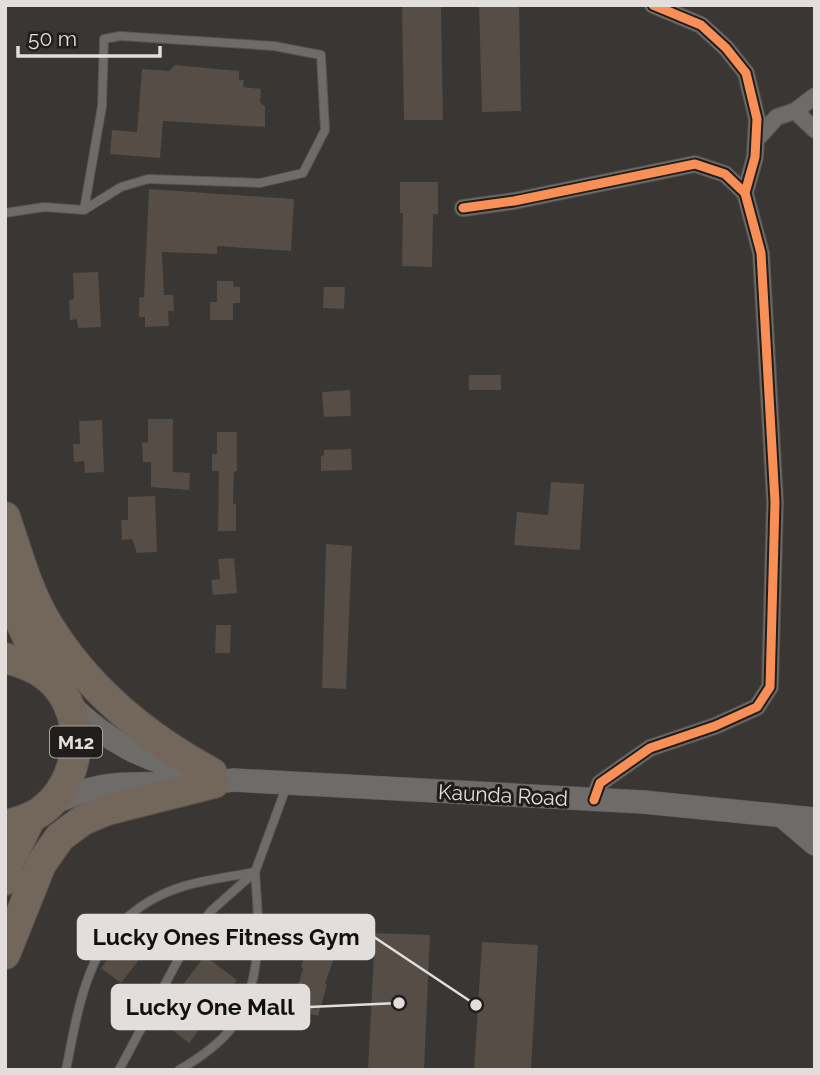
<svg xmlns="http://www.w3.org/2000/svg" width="820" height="1075" viewBox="0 0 820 1075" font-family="Raleway,sans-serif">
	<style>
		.building { fill: #554d46 }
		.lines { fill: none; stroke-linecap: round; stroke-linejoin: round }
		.lane-casing { stroke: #575451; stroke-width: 10 }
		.street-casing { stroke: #575451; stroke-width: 18 }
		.secondary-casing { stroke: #575451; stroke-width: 24 }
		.highway-casing { stroke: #575451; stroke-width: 32 }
		.lane { stroke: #6e6c69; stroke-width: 8 }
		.street { stroke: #6e6c69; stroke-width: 16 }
		.secondary { stroke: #6e6c69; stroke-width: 23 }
		.highway { stroke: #73665b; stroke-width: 30 }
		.cycleway-casing { stroke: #211d1b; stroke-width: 13 }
		.cycleway { stroke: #f78f57; stroke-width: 9 }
		.labels { text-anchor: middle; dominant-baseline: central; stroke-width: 6; stroke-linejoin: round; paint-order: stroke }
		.shield { fill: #211d1b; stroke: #a9a4a1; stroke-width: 2 }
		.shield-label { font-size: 19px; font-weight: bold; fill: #e3dedb }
		.street-label { font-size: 21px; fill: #e3dedb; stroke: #211d1b }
		.leader { fill: none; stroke: #e3dedb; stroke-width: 2.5 }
		.callout-dot { fill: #e3dedb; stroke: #211d1b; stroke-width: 2.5 }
		.callout { fill: #e3dedb; stroke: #e3dedb; stroke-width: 2.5 }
		.callout-label { font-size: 23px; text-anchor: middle; font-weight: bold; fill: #111 }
	</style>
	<rect width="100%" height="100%" fill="#393633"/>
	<g class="building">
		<polygon points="402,5 441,5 443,120 404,120"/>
		<polygon points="479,5 519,5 521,111 482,112"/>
		<polygon points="175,65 239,71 239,80 244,80 243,87 261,89 260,102 265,107 265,127 163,121 160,158 110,154 112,130 137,132 142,69 169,71"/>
		<polygon points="400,182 438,182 438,214 433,214 432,267 402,266 403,213 400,213"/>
		<polygon points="149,189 294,199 291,251 217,246 217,254 162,252 164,295 173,295 174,311 168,311 169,326 145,327 145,317 139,317 139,298 144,297"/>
		<polygon points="98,272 101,327 78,328 77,319 70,320 69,300 74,299 73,273"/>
		<polygon points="217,281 233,281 234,287 240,287 240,303 233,303 233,320 210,320 210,302 217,302"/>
		<polygon points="324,287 345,287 344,309 323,308"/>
		<rect x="469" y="375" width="32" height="15"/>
		<polygon points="350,390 351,416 324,417 322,392"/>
		<polygon points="148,419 173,419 173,472 190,473 189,490 151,487 151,462 143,462 142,443 148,442"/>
		<polygon points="102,420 104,472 85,473 84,461 74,462 73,444 80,444 79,421"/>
		<polygon points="217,432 237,432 237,471 234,471 233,504 236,504 236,531 218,531 219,471 212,471 212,454 217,454"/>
		<polygon points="351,449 352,470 321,471 321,456 324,455 324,450"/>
		<polygon points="551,482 584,484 580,550 514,545 517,512 548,515"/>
		<polygon points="155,496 157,552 137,553 132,539 122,540 121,520 128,520 128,497"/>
		<polygon points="326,544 352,546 346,689 322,688"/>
		<polygon points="234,558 237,593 213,595 211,580 220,579 218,559"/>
		<polygon points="216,625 231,625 230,653 215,653"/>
		<polygon points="141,915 161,931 121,983 101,968"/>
		<polygon points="375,933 430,935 424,1070 368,1070"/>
		<polygon points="312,934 339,943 325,984 327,985 318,1016 292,1009 303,968 301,967"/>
		<polygon points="482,942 538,945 531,1070 474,1070"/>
		<polygon points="205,956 237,980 189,1043 157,1018"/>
	</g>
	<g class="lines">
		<defs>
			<g id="lane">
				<polyline points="5,213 44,207 84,210 121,187 148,179 260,183 303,173 325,130 321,55 274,46 120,36 104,39 102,106 84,210"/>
				<path d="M66,1070C80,999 89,929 161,895C190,881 224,878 255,872C259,924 264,986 230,1030C217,1046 196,1060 179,1070"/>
				<polyline points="119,1070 185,947 211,911 255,872 287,785"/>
			</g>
			<g id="street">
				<polyline points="795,111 815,130"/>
				<polyline points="756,140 777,117 795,111 815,96"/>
				<polyline points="463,208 514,201 695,164 725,174 745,193"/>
				<polyline points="594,800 600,783 650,748 715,726 757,707 770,687 775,502 761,253 745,193 755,157 757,119 746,73 726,48 701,25 653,5"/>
			</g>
			<g id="secondary">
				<path d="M68,703C107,741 145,763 200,771"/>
				<path d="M50,804C70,796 91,787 113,785C153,781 194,787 233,780L643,802L815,819"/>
				<polyline points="782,816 815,844"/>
			</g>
			<g id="highway">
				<path d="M5,517C17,552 27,590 46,622C86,688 145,737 212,773"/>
				<path d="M7,566C9,607 30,642 49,678"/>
				<path d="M5,658C21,662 36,667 49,678C89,713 83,782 40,812C30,819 17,822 5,826"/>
				<polyline points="5,880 9,861 31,817"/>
				<polyline points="5,954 41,864 60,837 83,820 107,810 214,783"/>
			</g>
		</defs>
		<use href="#lane" class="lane-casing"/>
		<use href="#street" class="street-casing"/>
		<use href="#secondary" class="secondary-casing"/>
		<use href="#highway" class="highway-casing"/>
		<use href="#lane" class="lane"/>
		<use href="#street" class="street"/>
		<use href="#secondary" class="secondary"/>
		<use href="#highway" class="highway"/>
		<defs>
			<g id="cycleway">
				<polyline points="463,208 514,201 695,164 725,174 745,193"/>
				<polyline points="594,800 600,783 650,748 715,726 757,707 770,687 775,502 761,253 745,193 755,157 757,119 746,73 726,48 701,25 653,5"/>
			</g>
		</defs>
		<use href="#cycleway" class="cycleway-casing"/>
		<use href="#cycleway" class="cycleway"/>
	</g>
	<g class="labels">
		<rect class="shield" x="50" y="726.5" width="52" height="31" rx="5"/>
		<g class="shield-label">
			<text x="76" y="742">M12</text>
		</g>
		<g class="street-label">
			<text transform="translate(503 795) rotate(3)">Kaunda Road</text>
		</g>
	</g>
	<path class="leader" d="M476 1005L374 937M399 1003L309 1007"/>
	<g class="callout-dot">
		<circle cx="476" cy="1005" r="7"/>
		<circle cx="399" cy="1003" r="7"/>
	</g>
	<g class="callout">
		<rect x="78" y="915" width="296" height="44" rx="7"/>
		<rect x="112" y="985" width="197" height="44" rx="7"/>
	</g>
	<g class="callout-label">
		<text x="226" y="945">Lucky Ones Fitness Gym</text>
		<text x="210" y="1015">Lucky One Mall</text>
	</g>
	<rect width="820" height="1075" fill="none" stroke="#e3dedb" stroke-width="14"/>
	<path d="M18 46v10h142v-10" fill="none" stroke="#e3dedb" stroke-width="3.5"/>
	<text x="28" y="46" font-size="21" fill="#e3dedb" stroke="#211d1b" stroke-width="5" paint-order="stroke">50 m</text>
</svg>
